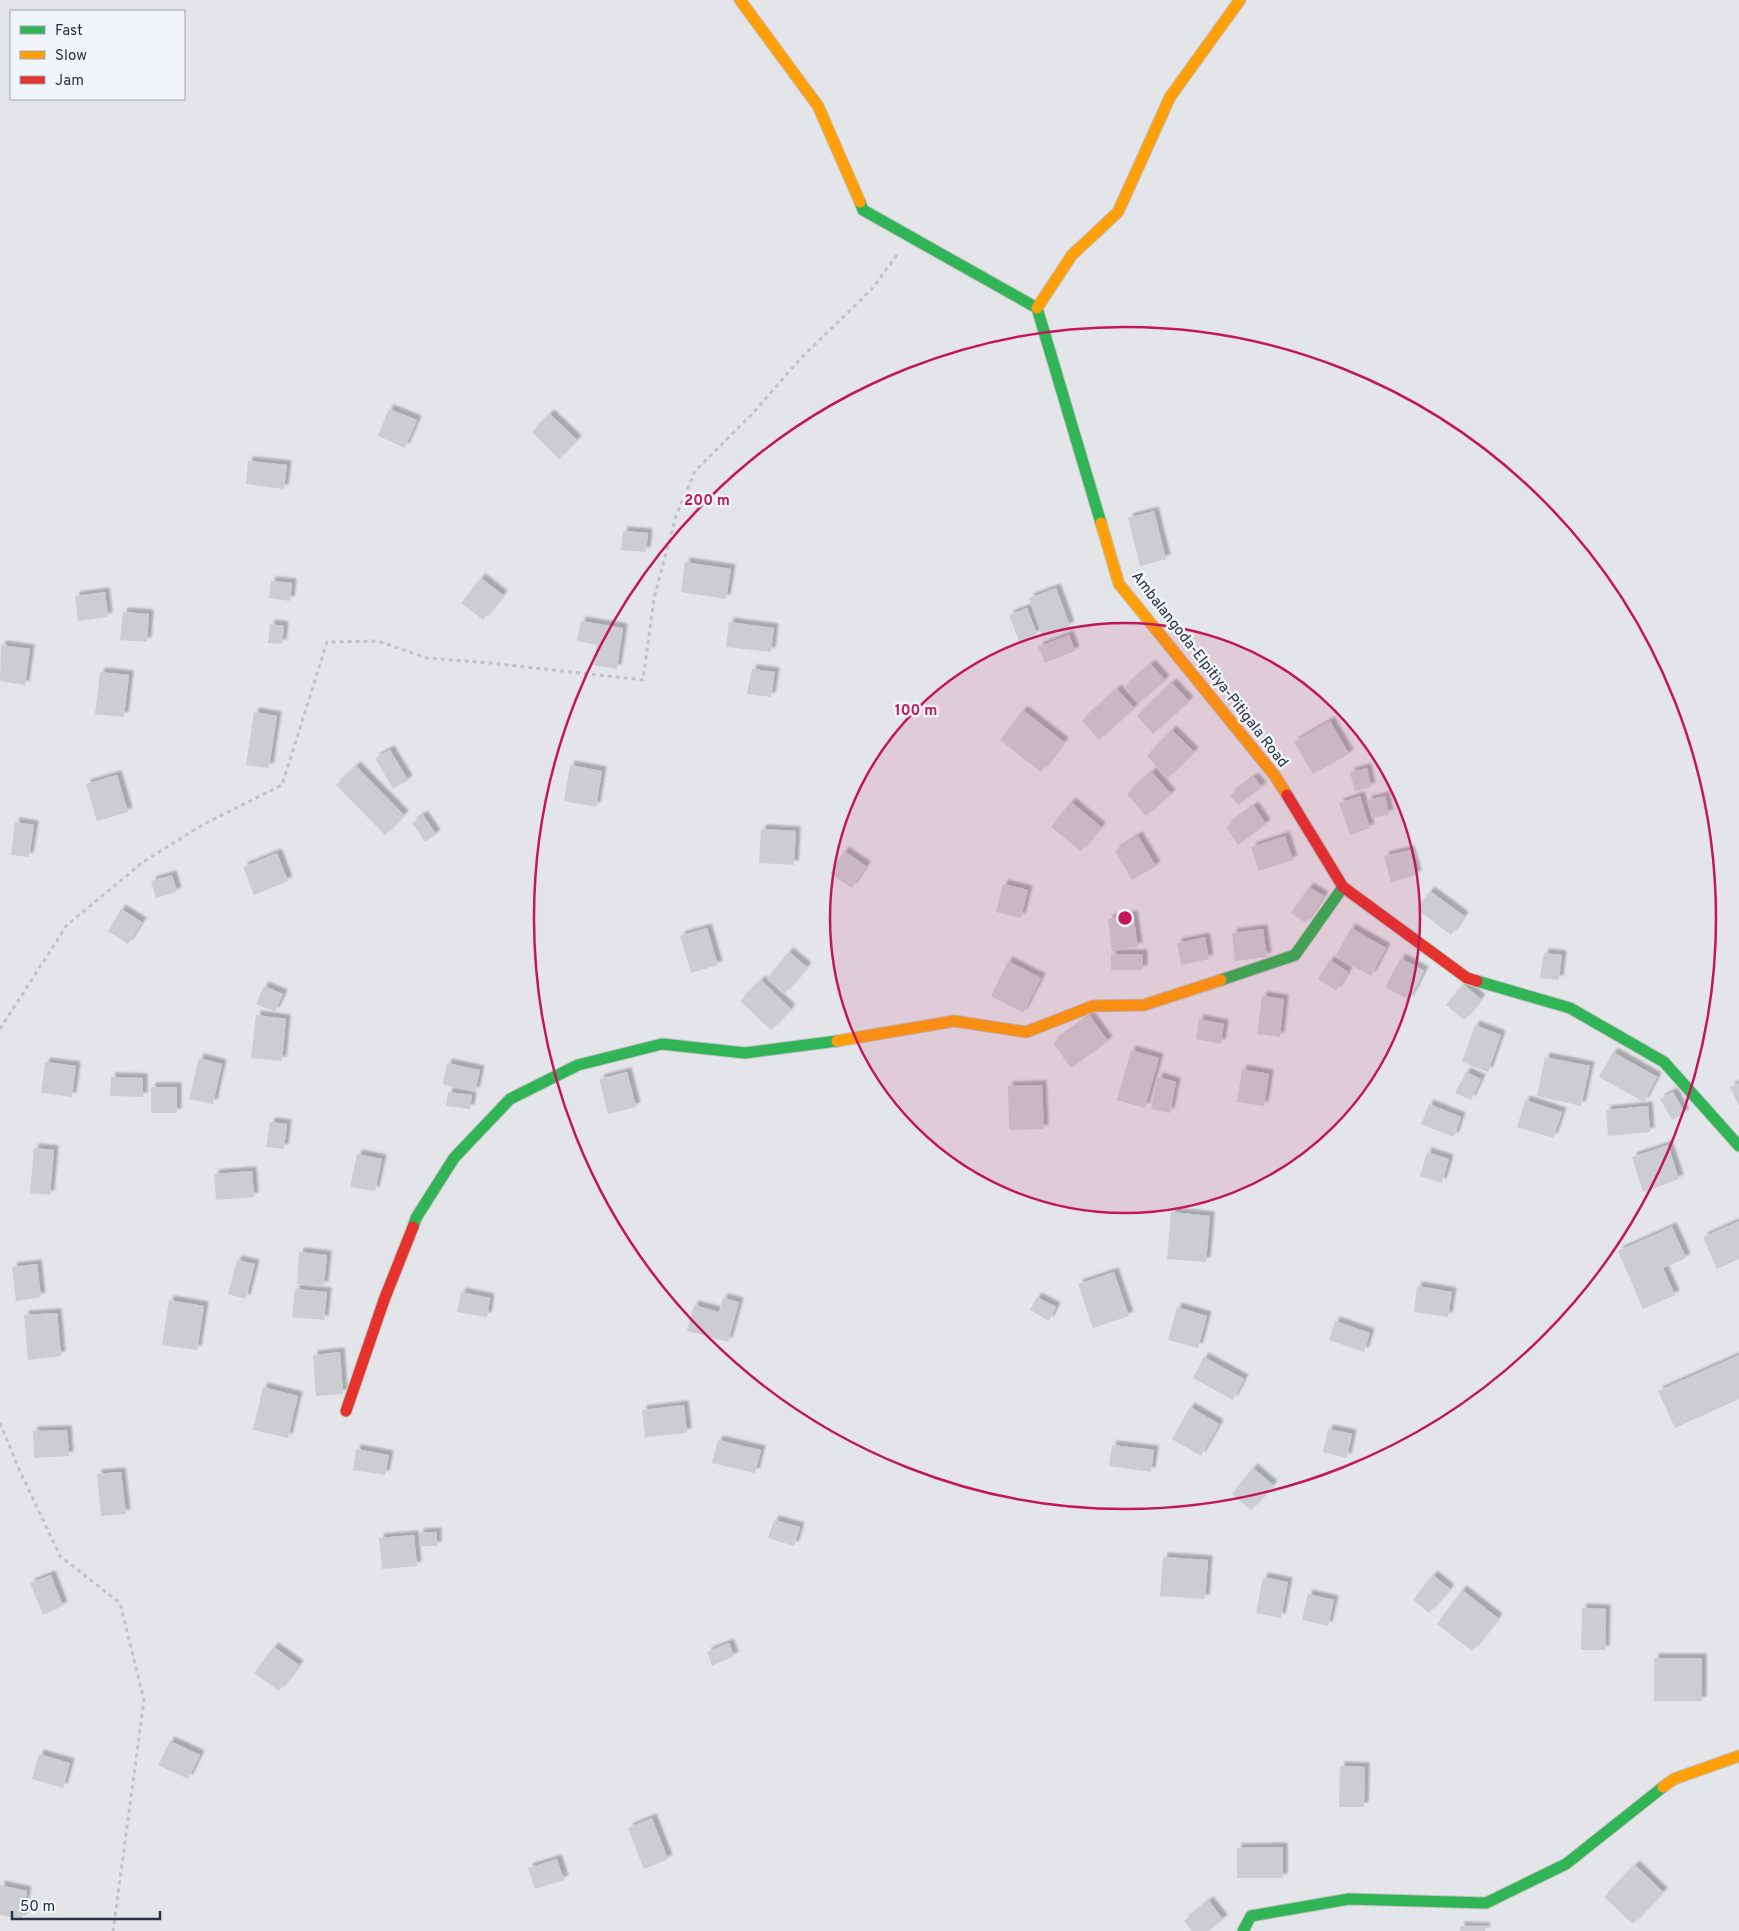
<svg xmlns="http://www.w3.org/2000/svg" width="1739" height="1931" viewBox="0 0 1739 1931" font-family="Overpass,sans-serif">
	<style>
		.building { fill: #cbcdd1; filter: url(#shadow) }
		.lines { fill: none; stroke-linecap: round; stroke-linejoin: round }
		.fast-casing { stroke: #c1c3c6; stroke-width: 13 }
		.slow-casing { stroke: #c1c3c6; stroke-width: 13 }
		.jam-casing { stroke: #c1c3c6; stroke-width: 13 }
		.path { stroke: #c2c3c8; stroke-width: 3; stroke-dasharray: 4 4; stroke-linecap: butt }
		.fast { stroke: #30b455; stroke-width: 11 }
		.slow { stroke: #ff9f0a; stroke-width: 11 }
		.jam { stroke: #e5322d; stroke-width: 11 }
		.ring { fill: none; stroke: #c2185b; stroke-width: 2.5 }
		.labels { text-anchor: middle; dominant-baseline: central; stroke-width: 5; stroke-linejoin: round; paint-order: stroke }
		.street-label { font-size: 15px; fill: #293343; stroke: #f1f4f8 }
		.centre { fill: #c2185b; stroke: #f1f4f8; stroke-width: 2.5 }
		.ring-label { font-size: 15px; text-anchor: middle; font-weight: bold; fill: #c2185b; stroke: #f1f4f8; stroke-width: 5; stroke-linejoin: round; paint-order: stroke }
	</style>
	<defs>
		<filter id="shadow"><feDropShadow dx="4.5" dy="-4.5" stdDeviation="1" flood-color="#0004"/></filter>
	</defs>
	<rect width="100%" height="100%" fill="#e3e5e8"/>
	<g class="building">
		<polygon points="389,409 417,420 405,448 378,436"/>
		<polygon points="550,414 577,440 559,459 532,432"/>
		<polygon points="248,461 287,465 284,489 246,484"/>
		<polygon points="1154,511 1166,559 1140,566 1128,518"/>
		<polygon points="623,531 648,533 646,552 621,550"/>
		<polygon points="685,562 731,569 726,599 681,592"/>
		<polygon points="481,578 503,595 483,620 461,603"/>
		<polygon points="271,581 292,583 290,601 269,598"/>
		<polygon points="1056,588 1070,626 1042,636 1029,598"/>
		<polygon points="105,592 108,617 78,621 75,596"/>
		<polygon points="1027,608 1037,634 1019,641 1009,615"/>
		<polygon points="123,612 149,614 147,642 120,640"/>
		<polygon points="581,621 623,628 617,669 594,665 597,645 577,641"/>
		<polygon points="729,622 774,628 771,652 726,647"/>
		<polygon points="270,624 284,626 282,644 268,643"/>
		<polygon points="1069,635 1075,651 1045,663 1038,647"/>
		<polygon points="1,645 30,649 25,685 0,681"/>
		<polygon points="1151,664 1165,680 1139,703 1125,687"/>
		<polygon points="752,669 775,672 771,697 747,694"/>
		<polygon points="100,672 129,675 124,717 95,714"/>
		<polygon points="1172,683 1189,701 1153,734 1137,716"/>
		<polygon points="1117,689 1134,708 1099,740 1082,721"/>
		<polygon points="1023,710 1064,742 1041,772 1000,740"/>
		<polygon points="254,712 277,716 269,768 246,765"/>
		<polygon points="1330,721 1349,754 1313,774 1294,742"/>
		<polygon points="1172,730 1194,752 1168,778 1147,756"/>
		<polygon points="390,750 408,780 393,789 375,758"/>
		<polygon points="570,765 602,771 596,807 564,801"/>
		<polygon points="356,766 404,815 385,835 336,785"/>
		<polygon points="1367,768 1371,787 1355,791 1350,772"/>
		<polygon points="1152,772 1171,794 1146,816 1127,794"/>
		<polygon points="117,775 128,812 97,821 86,784"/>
		<polygon points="1254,777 1262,787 1238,805 1230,795"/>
		<polygon points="1360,796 1370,828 1350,835 1339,803"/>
		<polygon points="1385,796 1389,814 1372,818 1367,800"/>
		<polygon points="1071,802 1101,827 1081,851 1051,827"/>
		<polygon points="1254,806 1266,824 1238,845 1226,827"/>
		<polygon points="423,815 436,834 425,842 412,823"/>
		<polygon points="15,822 34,825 29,857 11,855"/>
		<polygon points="761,829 796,831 794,865 759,863"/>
		<polygon points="1138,836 1156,866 1132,880 1115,851"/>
		<polygon points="1285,836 1293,860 1259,871 1251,847"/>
		<polygon points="1410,850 1417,875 1391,882 1384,856"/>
		<polygon points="844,851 866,866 852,888 830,874"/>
		<polygon points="277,853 288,881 254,895 243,867"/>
		<polygon points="172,875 177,892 156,898 151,881"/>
		<polygon points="1003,884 1028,890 1021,918 996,912"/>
		<polygon points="1309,887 1324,896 1306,923 1291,913"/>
		<polygon points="1430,891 1464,916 1451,935 1417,909"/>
		<polygon points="121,909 142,922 128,944 108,931"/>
		<polygon points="1133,915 1138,947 1112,951 1108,919"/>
		<polygon points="707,928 718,965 691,973 680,936"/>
		<polygon points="1351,928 1386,948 1371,976 1335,957"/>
		<polygon points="1263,929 1267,957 1235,961 1232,933"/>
		<polygon points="1205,937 1209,959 1181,965 1177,943"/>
		<polygon points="789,952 807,967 784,994 767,979"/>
		<polygon points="1544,953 1562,955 1559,980 1540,978"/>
		<rect x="1111" y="954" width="32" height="16"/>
		<polygon points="1401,958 1424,971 1409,1000 1385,987"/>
		<polygon points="1330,960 1348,972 1336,991 1318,979"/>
		<polygon points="1008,961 1041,978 1023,1013 991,996"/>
		<polygon points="761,980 791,1009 771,1030 740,1001"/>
		<polygon points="1463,984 1481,999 1464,1020 1446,1005"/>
		<polygon points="264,986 283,994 275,1012 256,1004"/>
		<polygon points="1262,996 1284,999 1280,1037 1257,1034"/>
		<polygon points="256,1015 286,1019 282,1061 251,1058"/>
		<polygon points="1090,1016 1108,1041 1071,1068 1053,1043"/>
		<polygon points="1199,1019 1224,1024 1221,1044 1196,1039"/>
		<polygon points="1475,1025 1501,1035 1488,1072 1462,1062"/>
		<polygon points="1131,1050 1159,1058 1145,1108 1117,1100"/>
		<polygon points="1613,1052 1657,1077 1644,1102 1599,1077"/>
		<polygon points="1545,1057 1590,1066 1581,1106 1537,1096"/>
		<polygon points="199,1058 222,1064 213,1104 189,1099"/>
		<polygon points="45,1062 76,1066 72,1097 41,1093"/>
		<polygon points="447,1063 480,1070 475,1092 443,1084"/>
		<polygon points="1242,1069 1269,1074 1264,1106 1237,1102"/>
		<polygon points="627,1072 636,1107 608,1114 599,1079"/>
		<polygon points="1466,1072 1481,1079 1471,1100 1455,1093"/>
		<polygon points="111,1077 143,1078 143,1097 110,1096"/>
		<polygon points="1158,1077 1176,1082 1170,1113 1151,1109"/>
		<polygon points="1739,1083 1739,1106 1730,1087"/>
		<polygon points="1042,1085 1044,1129 1009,1130 1008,1086"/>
		<rect x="151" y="1087" width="26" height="26"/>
		<polygon points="448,1092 472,1095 470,1109 446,1106"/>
		<polygon points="1673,1092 1685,1113 1672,1120 1660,1099"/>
		<polygon points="1525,1100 1562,1112 1553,1138 1517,1127"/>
		<polygon points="1429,1104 1461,1117 1454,1137 1421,1124"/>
		<polygon points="1648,1106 1650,1132 1608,1136 1606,1110"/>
		<polygon points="270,1122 287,1124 284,1149 266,1147"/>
		<polygon points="1668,1145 1679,1179 1643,1192 1632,1157"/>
		<polygon points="34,1148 54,1150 50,1195 30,1193"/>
		<polygon points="1427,1152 1449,1159 1442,1183 1420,1176"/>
		<polygon points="357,1154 382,1159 375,1191 350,1187"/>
		<polygon points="252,1171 254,1197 216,1200 214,1174"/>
		<polygon points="1171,1212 1210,1216 1206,1262 1167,1259"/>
		<polygon points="1739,1221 1739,1259 1717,1269 1703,1237"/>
		<polygon points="1672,1227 1686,1258 1663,1268 1675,1295 1643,1309 1618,1251"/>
		<polygon points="299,1252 327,1255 324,1286 297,1284"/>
		<polygon points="237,1260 255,1264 246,1299 228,1294"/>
		<polygon points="37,1264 41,1297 16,1301 12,1267"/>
		<polygon points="1114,1272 1129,1316 1093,1328 1078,1284"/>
		<polygon points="1417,1286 1452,1292 1448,1317 1414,1312"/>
		<polygon points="295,1289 327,1292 324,1320 292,1317"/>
		<polygon points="461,1292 490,1298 487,1317 457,1312"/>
		<polygon points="1037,1297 1056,1307 1049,1321 1030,1310"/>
		<polygon points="723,1298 739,1302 728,1342 687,1331 694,1305 719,1312"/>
		<polygon points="169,1300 204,1306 197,1350 162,1345"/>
		<polygon points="1177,1307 1207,1316 1198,1348 1168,1340"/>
		<polygon points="57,1313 61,1356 28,1360 24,1315"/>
		<polygon points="1335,1321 1370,1333 1364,1352 1329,1340"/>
		<polygon points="340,1352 343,1394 316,1396 313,1355"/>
		<polygon points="1739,1355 1739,1399 1675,1428 1658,1391"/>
		<polygon points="1204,1357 1244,1379 1233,1400 1193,1378"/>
		<polygon points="263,1387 298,1396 288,1438 253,1430"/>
		<polygon points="684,1405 687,1433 645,1437 642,1410"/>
		<polygon points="1190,1407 1219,1424 1201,1456 1172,1439"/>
		<polygon points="1328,1429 1352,1434 1347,1458 1323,1452"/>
		<polygon points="67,1430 69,1456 34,1458 33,1431"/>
		<polygon points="718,1440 761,1450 755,1473 712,1463"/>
		<polygon points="1112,1445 1154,1450 1151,1472 1109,1466"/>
		<polygon points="356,1449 389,1455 385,1475 353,1470"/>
		<polygon points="1253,1468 1273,1485 1251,1510 1232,1494"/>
		<polygon points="121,1472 126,1514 101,1516 97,1474"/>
		<polygon points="774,1520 800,1527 794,1546 768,1538"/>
		<polygon points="437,1532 437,1546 419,1546 419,1533"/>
		<polygon points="414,1535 417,1566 382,1569 379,1538"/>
		<polygon points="1163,1557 1208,1560 1205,1599 1160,1596"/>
		<polygon points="51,1575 63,1606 43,1615 30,1583"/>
		<polygon points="1433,1575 1450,1589 1429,1613 1413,1600"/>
		<polygon points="1263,1577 1288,1582 1281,1618 1256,1613"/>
		<polygon points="1462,1590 1498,1618 1472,1651 1437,1624"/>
		<polygon points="1308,1594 1334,1600 1328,1626 1302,1620"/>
		<polygon points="1582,1608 1606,1609 1605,1650 1581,1650"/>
		<polygon points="729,1643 734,1656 712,1666 707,1652"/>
		<polygon points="274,1647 299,1665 279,1691 254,1673"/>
		<rect x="1654" y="1658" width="48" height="43"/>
		<polygon points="170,1741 200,1755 188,1779 158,1765"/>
		<polygon points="39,1754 70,1763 63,1788 32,1779"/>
		<polygon points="1340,1766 1365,1767 1364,1807 1339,1807"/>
		<polygon points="652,1818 668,1859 644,1869 628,1828"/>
		<polygon points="1283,1847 1283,1878 1237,1878 1237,1848"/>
		<polygon points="557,1859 564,1880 535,1889 528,1868"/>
		<polygon points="1635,1865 1663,1892 1633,1924 1604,1897"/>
		<polygon points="0,1885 27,1891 22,1919 0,1915"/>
		<polygon points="1209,1901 1223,1919 1208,1931 1192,1931 1184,1921"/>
		<polygon points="1460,1926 1486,1927 1485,1931 1460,1931"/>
	</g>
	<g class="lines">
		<defs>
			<g id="fast">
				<polyline points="860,202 863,210 1037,308 1101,523"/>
				<polyline points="1221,980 1295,955 1343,887"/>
				<polyline points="1477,981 1570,1008 1664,1062 1739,1146"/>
				<polyline points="413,1227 416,1218 454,1158 510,1099 578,1065 662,1044 745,1053 837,1041"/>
				<polyline points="1243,1931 1251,1916 1349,1899 1486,1903 1566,1864 1663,1787"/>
			</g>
			<g id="slow">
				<polyline points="740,0 818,106 860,202"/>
				<polyline points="1037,308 1072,255 1118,212 1170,97 1240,0"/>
				<polyline points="1101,523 1119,584 1275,776 1287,795"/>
				<polyline points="837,1041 954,1021 1026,1032 1093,1006 1144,1005 1221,980"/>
				<polyline points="1663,1787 1674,1779 1739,1756"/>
			</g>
			<g id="jam">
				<polyline points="1287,795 1343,887 1467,978 1477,981"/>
				<polyline points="346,1411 384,1300 413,1227"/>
			</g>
		</defs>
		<use href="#fast" class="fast-casing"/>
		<use href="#slow" class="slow-casing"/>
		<use href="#jam" class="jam-casing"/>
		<g class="path">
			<polyline points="0,1029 67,925 143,862 202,825 282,785 327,642 378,641 427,658 490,663 643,680 654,598 676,516 695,471 753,413 801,358 871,290 897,255"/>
			<polyline points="0,1423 19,1469 60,1556 120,1603 144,1700 113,1931"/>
		</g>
		<use href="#fast" class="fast"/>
		<use href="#slow" class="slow"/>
		<use href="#jam" class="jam"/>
	</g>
	<circle cx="1125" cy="918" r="295" fill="#c2185b" fill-opacity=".12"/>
	<g class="ring">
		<circle cx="1125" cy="918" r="295"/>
		<circle cx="1125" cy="918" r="591"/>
	</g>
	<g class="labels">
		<g class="street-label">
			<text transform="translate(1209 670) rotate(52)">Ambalangoda-Elpitiya-Pitigala Road</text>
		</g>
	</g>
	<circle cx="1125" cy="918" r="8" class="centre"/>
	<g class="ring-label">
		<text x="707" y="505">200 m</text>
		<text x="916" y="715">100 m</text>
	</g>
	<rect x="10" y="10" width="175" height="90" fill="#f1f4f8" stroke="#a1a7b0"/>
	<rect x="20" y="26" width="25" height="8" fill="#30b455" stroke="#a1a7b0"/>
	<text x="55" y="35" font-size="15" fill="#293343">Fast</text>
	<rect x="20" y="51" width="25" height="8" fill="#ff9f0a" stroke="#a1a7b0"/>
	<text x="55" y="60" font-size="15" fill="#293343">Slow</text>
	<rect x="20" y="76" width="25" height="8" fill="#e5322d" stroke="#a1a7b0"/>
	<text x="55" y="85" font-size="15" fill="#293343">Jam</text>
	<path d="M12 1911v8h148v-8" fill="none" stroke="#293343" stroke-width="2.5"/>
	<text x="20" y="1911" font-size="15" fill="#293343" stroke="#f1f4f8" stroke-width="4" paint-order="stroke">50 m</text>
</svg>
